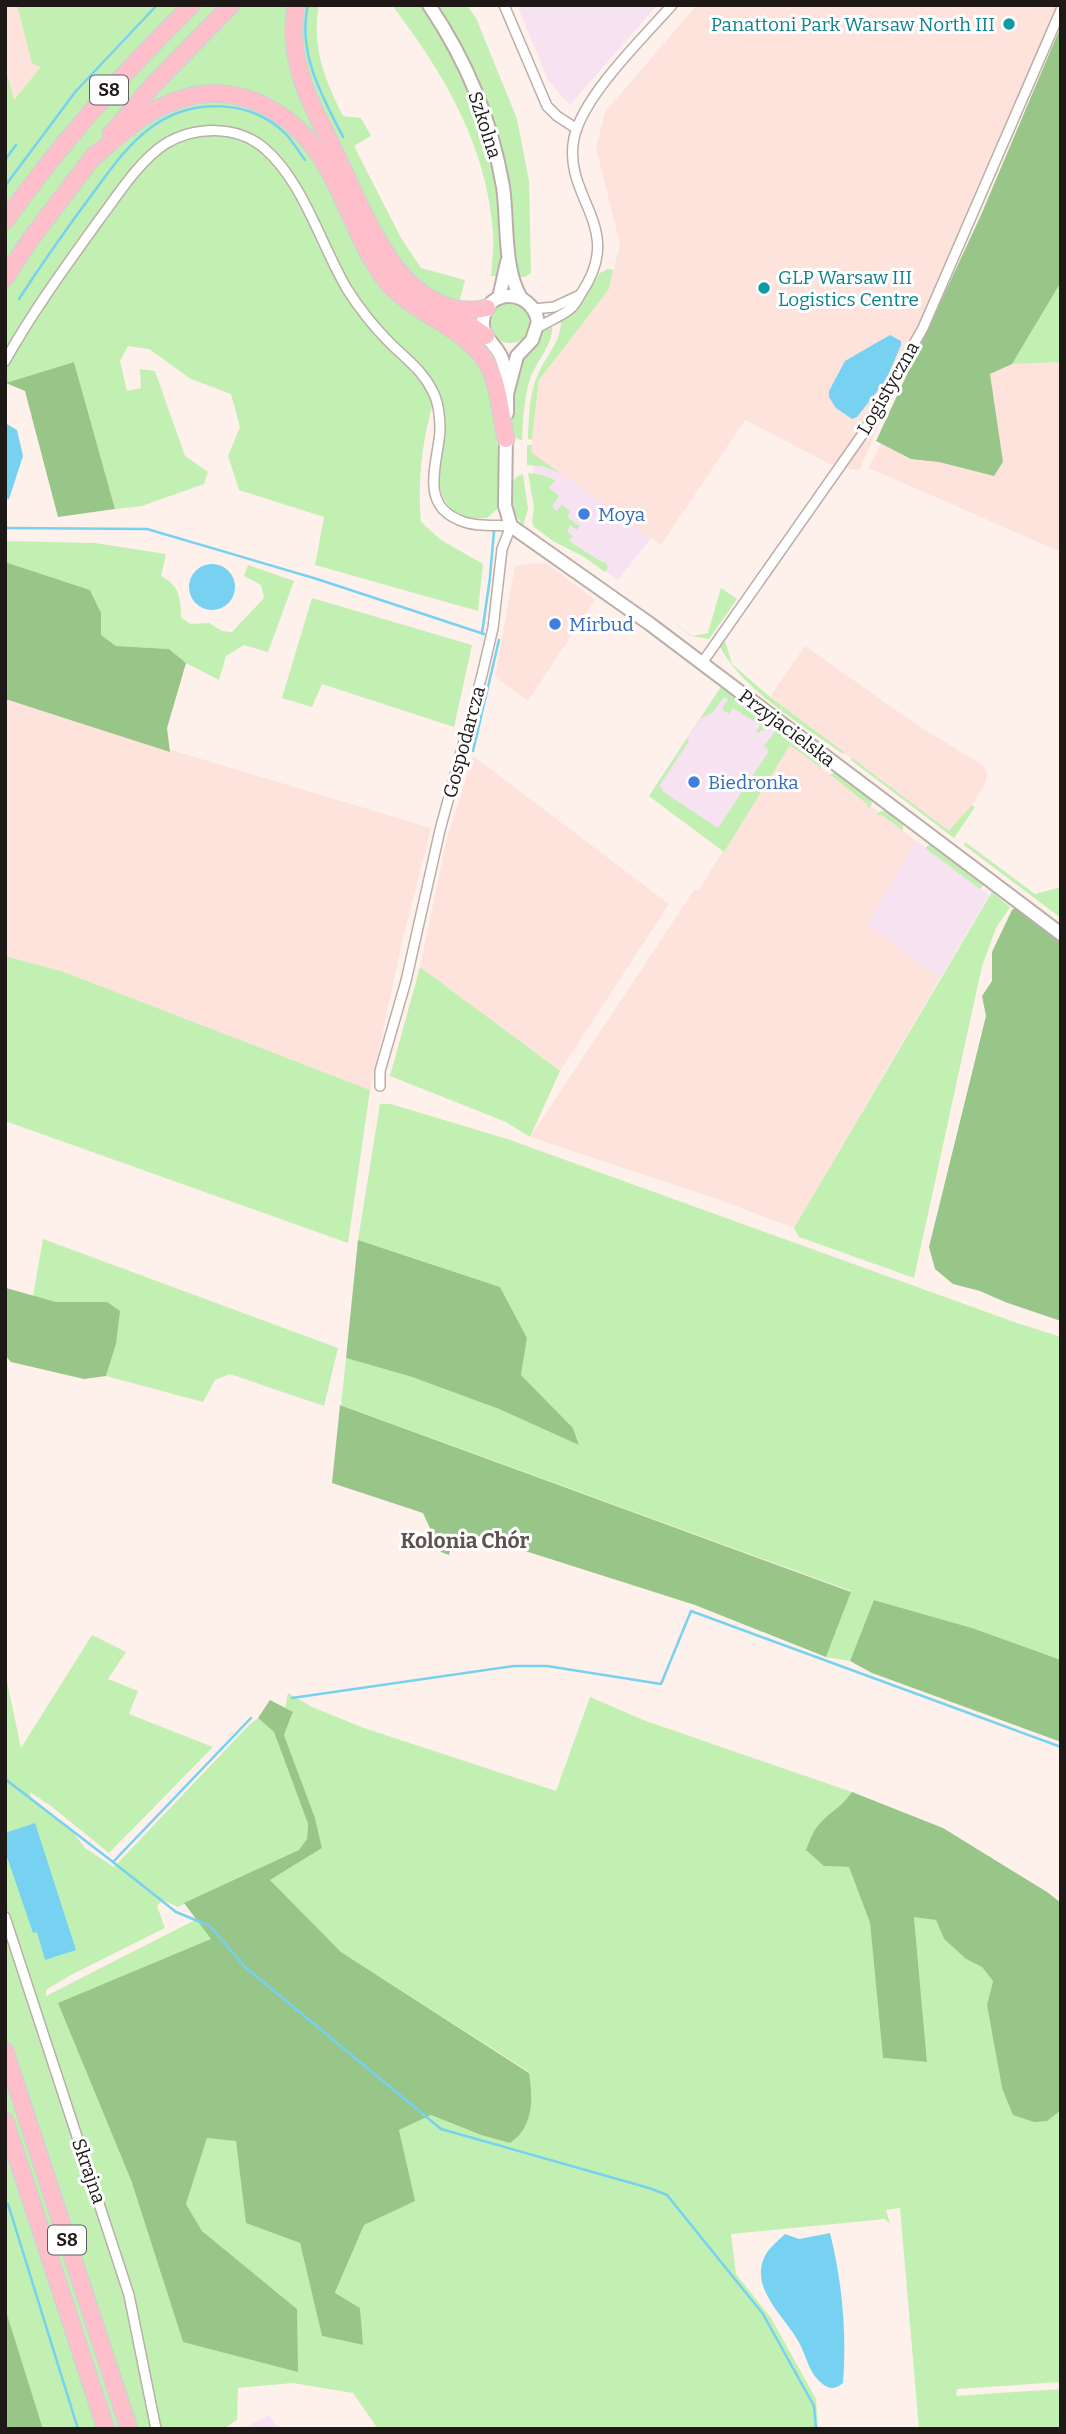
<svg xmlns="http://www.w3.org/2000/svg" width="1066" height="2434" viewBox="0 0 1066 2434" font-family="Bitter,serif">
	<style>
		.commercial { fill: #f7e2f2 }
		.industrial { fill: #fde3dc }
		.green { fill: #c2f0b2 }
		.forest { fill: #98c688 }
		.water { fill: #77d1f1 }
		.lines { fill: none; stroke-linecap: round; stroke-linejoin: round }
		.stream { stroke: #77d1f1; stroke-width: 2.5 }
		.street-casing { stroke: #bbaea8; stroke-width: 12 }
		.secondary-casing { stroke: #bbaea8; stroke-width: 16 }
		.highway-casing { stroke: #d2d1d1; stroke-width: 19 }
		.street { stroke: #fff; stroke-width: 9 }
		.secondary { stroke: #fff; stroke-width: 12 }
		.highway { stroke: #febfcb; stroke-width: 16 }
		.culture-dot { fill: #0f9aa8; stroke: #fff; stroke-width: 2.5 }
		.shop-dot { fill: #3f7fe0; stroke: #fff; stroke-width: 2.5 }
		.labels { text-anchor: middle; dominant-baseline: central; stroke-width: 6; stroke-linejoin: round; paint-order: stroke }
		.shield { fill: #fff; stroke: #625e5d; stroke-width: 2 }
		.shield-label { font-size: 18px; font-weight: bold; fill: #1e1917 }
		.culture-label { font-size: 19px; fill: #0d838f; stroke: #fff; text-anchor: end }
		.street-label { font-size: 19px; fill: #1e1917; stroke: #fff }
		.shop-label { font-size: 19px; fill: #366cbe; stroke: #fff; text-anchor: start }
		.neighbourhood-label { font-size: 21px; font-weight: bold; fill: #5f534e; stroke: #fff }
	</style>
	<rect width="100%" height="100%" fill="#fef0ea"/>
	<g class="commercial">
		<polygon points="517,5 657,5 570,105 548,80"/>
		<polygon points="533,453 651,538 618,580 574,547 549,525 533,477"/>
		<polygon points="719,689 781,735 710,841 649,796"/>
		<polygon points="916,841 989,895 940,978 867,924"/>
		<polygon points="269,2415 279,2429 246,2429 246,2427"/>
	</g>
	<g class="industrial">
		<polygon points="5,5 17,5 32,62 42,67 14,101 5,66"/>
		<polygon points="697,5 1060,5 859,471 830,464 745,420 661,545 531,452 539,380 609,289 620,244 596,148 605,112"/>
		<polygon points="1061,69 1061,552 869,468"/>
		<polygon points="533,563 548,564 595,600 528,701 495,677 515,566"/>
		<polygon points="805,646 917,725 984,766 987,775 985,784 972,805 949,832 770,697"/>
		<polygon points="5,700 431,828 401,947 370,1090 64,972 5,956"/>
		<polygon points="790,744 916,841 867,924 940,978 794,1228 717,1199 530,1137 694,890 698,891"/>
		<polygon points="473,756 669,904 560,1071 420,967 446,842"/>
	</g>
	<g class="green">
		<path d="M17,5H319C311,46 325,80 343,116L361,118L371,136L354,146L401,238L421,268L465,280L453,325L470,329L496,354L501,370L484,366L495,411L499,469L497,509L487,518C477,519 465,518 456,512C427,493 444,453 445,425C446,413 443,400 438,388C423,431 417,477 421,522L441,540L483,564L478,611L315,565L324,517L239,490L228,456L240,427L231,394L191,379L149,349L128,346L120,361L127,391L141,388L140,369L155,371L185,456L208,472L204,484L142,506L115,509L74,362L5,384V66L14,100L41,67L32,63Z"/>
		<path d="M392,5H467L476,18L517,119L529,181L531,273L525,277L491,276C492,262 494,247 493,233C487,145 444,74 392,5Z"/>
		<path d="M608,269L613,270L609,289L539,380L532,440L528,439C529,415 529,390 541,368C548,354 565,334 560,318L582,301L600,273Z"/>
		<polygon points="1061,282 1061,362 1012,364"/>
		<circle cx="510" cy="323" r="20"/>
		<path d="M552,322C555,344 537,359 530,379C524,398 523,419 522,440L518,439L511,432C513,389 513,350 552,322Z"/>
		<polygon points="527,445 532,445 531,452 560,473 542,466 527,465"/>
		<polygon points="528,473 542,475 555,480 549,488 559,496 552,507 557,511 562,504 570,512 567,517 580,526 577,530 570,525 567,532 573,536 569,541 600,561 606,563 608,568 605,572 584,557 553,541 534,527 532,521 534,507"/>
		<path d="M523,474L528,509L523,526C512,512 499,482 523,474Z"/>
		<path d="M5,541L95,543L166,554L161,576C179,585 181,598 181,617L190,624L209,623L222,631L232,632L264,598L261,585L244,576L248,565L294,581L268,652L244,645L226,656L219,680L186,663L169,649L116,646L101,635V613L90,590L5,562Z"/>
		<polygon points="721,588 737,599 709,639 691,636 664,616 692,636 708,633"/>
		<polygon points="312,598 472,645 454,727 322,684 312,707 282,698"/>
		<path d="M725,641L732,664L770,697L844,752L843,754C801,724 745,692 720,647Z"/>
		<polygon points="721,687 765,720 766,728 758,733 756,732 760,725 733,708 729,714 722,709 728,699 724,697 712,713 701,718 687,739 689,741 659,786 663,789 662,791 718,828 769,751 764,746 775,731 780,731 819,760 822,765 820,771 820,767 790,745 724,852 649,796"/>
		<polygon points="852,758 949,831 972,805 975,807 954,838 851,760"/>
		<polygon points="833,773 838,774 869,797 872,803 869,809 867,804 832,776 828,777"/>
		<polygon points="881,811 888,811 903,822 903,831 882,815 876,815"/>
		<polygon points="965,842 1035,894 1061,887 1061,918 964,845"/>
		<polygon points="929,845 935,846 985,883 980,889 925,848"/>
		<polygon points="992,892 1010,907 996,928 982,966 914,1278 799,1237 794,1228"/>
		<polygon points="5,956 64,972 370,1090 348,1243 5,1121"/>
		<polygon points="420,967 560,1071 530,1137 506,1122 390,1076"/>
		<polygon points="380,1104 391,1104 507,1139 1017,1323 1061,1337 1061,1660 972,1628 875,1600 850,1661 826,1657 851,1591 341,1405 346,1358 412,1377 499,1409 579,1444 573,1428 521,1375 527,1338 500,1287 358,1240"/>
		<polygon points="43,1239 338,1348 324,1406 230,1374 215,1380 203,1402 106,1376 116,1344 107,1302 56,1302 33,1296"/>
		<polygon points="92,1635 126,1652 108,1679 138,1691 129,1714 213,1747 109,1853 51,1806 30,1792 31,1797 72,1831 85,1848 114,1867 249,1725 258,1718 274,1732 308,1824 307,1839 300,1850 178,1907 163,1900 157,1906 165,1928 69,1976 46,1990 46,1996 197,1919 211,1938 131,2180 183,2342 297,2309 202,2231 186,2204 207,2138 236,2140 247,2223 300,2243 322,2336 362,2345 360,2308 335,2294 364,2225 414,2201 399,2130 431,2115 481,2135 510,2143 529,2072 341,1952 270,1880 322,1848 315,1818 284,1735 293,1713 285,1708 288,1693 312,1707 364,1728 556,1791 590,1697 646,1721 852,1792 841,1808 821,1821 824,1866 849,1867 870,1923 883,2058 927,2062 914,1916 936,1920 944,1939 966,1959 982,1967 993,1981 987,2005 1002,2088 1061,2110 1061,2382 957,2389 956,2396 1061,2389 1061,2429 919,2429 900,2208 886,2210 890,2224 885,2219 731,2234 736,2274 771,2318 816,2399 818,2429 378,2429 353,2393 293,2383 238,2388 237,2420 223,2429 43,2429 5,2308 5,1672 21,1748"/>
	</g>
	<g class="forest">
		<polygon points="1061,26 1061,282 1012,364 990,374 1003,462 994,476 939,462 911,459 876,441 981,215"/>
		<polygon points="74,362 115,509 58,517 25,391 6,383"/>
		<polygon points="5,562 90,590 101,613 101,635 116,646 169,649 186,663 167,728 170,752 5,699"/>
		<polygon points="1016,907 1061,940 1061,1321 1005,1302 980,1291 953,1284 935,1269 929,1247 986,1016 982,996 992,981 992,952 1012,910"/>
		<polygon points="358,1240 500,1287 527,1338 521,1375 573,1428 579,1445 499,1409 412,1377 346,1358"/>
		<polygon points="6,1288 56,1302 107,1302 120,1311 116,1344 106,1376 84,1379 11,1362 5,1355"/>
		<polygon points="340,1405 851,1592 826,1657 695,1605 466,1532 452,1544 449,1555 441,1552 423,1513 332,1483"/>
		<polygon points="874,1600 972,1628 1061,1660 1061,1742 872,1673 850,1661"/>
		<path d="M270,1700L293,1712L284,1735L315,1818L322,1848L270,1880L341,1952L529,2073C533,2098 534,2127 510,2143L481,2135L431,2115L399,2130L415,2201L364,2225L335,2293L360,2308L363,2345L322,2336L300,2243L246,2223L236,2141L207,2138L186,2204L202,2231L297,2309L298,2372L183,2342L131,2180L58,2003L211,1939L184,1903L299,1850L307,1839L308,1824L274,1732L258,1718Z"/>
		<path d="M852,1792L943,1828L1047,1892L1061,1903V2110L1047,2121L1034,2122L1013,2115L1002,2088L987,2005L993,1981L982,1967L966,1959L944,1939L936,1920L914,1917L927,2062L883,2058L870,1923L849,1867L824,1866L806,1850C810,1840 814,1828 823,1820C836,1808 840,1808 852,1792Z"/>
		<polygon points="5,2308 43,2429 5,2429"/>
	</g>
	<g class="water">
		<polygon points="890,335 901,341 901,345 886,380 857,417 852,419 836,408 829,397 829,391 845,361"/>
		<polygon points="5,423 17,430 23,456 9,499 5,498"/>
		<circle cx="212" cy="587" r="23"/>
		<polygon points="35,1823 76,1950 45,1960 37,1932 33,1933 5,1851 5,1833"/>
		<path d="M830,2233C842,2281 847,2333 843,2383C837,2388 831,2390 824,2385C808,2374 807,2355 797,2339C782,2314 748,2286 766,2254C770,2247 779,2240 785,2234L799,2239Z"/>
	</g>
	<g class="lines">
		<g class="stream">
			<path d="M308,5C297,53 322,96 343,137"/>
			<polyline points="5,160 16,145"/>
			<polyline points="5,186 76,91 157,5"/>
			<path d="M19,299C43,262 69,225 96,189C112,167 130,142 153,126C192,98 251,99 286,134C293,142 299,152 305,160"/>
			<polyline points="5,528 147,529 317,579 484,634"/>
			<polyline points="490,576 494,531"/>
			<polyline points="482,633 490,578"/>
			<polyline points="473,751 499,640"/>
			<polyline points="292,1698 514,1666 547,1666 661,1684 691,1611 1061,1747"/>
			<polyline points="5,1779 113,1862 251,1718"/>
			<polyline points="113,1862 176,1912 210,1926 245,1967 441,2129 649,2188 667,2195 763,2314 814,2406 816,2429"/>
			<polyline points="8,2204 78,2429"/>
		</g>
		<defs>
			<g id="street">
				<polyline points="504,5 547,106 557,116 577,129"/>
				<polyline points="534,309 554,307 580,295"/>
				<path d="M537,328C548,321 560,317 570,309C576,304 578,298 582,292C626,226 562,198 574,138C583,96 642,39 672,5"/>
				<path d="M5,361C33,311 66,266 99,220C118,195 138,162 165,144C195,126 237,125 264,148C303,181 321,245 347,289C359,308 374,327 390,343C405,358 422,370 432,390C439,402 440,417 440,431C438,462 419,504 459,520C474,527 494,525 511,526L502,549L493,628L482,675L440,830L406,981L380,1071V1086"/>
				<polyline points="702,663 862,435 923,328 1061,10"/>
				<polyline points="5,1917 129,2295 156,2429"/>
			</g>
			<g id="secondary">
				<path d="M429,5C466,60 492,122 503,187C508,220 503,269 521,298"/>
				<polyline points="499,298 507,262"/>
				<path d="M507,413C507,396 508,375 502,359C497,344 481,338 483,321C486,287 532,288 538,322L532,340L517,356L507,394"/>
				<polyline points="506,432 505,506 511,526 650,624 1061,934"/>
			</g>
			<g id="highway">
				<path d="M296,5C293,25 293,45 298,64C304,93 320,121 333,148C353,189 379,257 413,286C434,304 460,315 487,308"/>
				<polyline points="111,134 153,85 231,5"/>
				<path d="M90,160C113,141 136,118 163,106C230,74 294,108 328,169C348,205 360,245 384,278C414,317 470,326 491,371C500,392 501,417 506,439"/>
				<path d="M5,221C61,143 123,72 192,5"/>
				<polyline points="5,278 30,240 95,154"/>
				<polyline points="444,320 473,327 486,336"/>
				<polyline points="5,2051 129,2429"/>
				<polyline points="5,2121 106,2429"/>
			</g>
		</defs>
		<use href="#street" class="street-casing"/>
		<use href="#secondary" class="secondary-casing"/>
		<use href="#highway" class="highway-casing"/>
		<use href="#street" class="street"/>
		<use href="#secondary" class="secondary"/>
		<use href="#highway" class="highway"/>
	</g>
	<g class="culture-dot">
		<circle cx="1009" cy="24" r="7"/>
		<circle cx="764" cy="288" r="7"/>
	</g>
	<g class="shop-dot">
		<circle cx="584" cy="514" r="7"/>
		<circle cx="555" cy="624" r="7"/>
		<circle cx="694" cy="782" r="7"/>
	</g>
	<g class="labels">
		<g class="shield">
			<rect x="90" y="75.5" width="38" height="29" rx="5"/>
			<rect x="48" y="2225.5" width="38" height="29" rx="5"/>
		</g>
		<g class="shield-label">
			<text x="109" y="90">S8</text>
			<text x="67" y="2240">S8</text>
		</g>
		<g class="culture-label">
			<text x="995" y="24">Panattoni Park Warsaw North III</text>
			<text x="778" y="277" text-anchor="start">GLP Warsaw III<tspan x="778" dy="22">Logistics Centre</tspan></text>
		</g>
		<g class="street-label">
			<text transform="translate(485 125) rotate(72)">Szkolna</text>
			<text transform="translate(888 388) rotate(-60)">Logistyczna</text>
			<text transform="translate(787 728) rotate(37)">Przyjacielska</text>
			<text transform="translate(464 742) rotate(-75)">Gospodarcza</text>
			<text transform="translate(89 2171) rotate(71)">Skrajna</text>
		</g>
		<g class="shop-label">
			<text x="598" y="514">Moya</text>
			<text x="569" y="624">Mirbud</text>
			<text x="708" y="782">Biedronka</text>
		</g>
		<g class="neighbourhood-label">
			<text x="465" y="1541">Kolonia Chór</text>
		</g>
	</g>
	<rect width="1066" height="2434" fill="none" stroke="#1e1917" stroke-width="14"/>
</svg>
